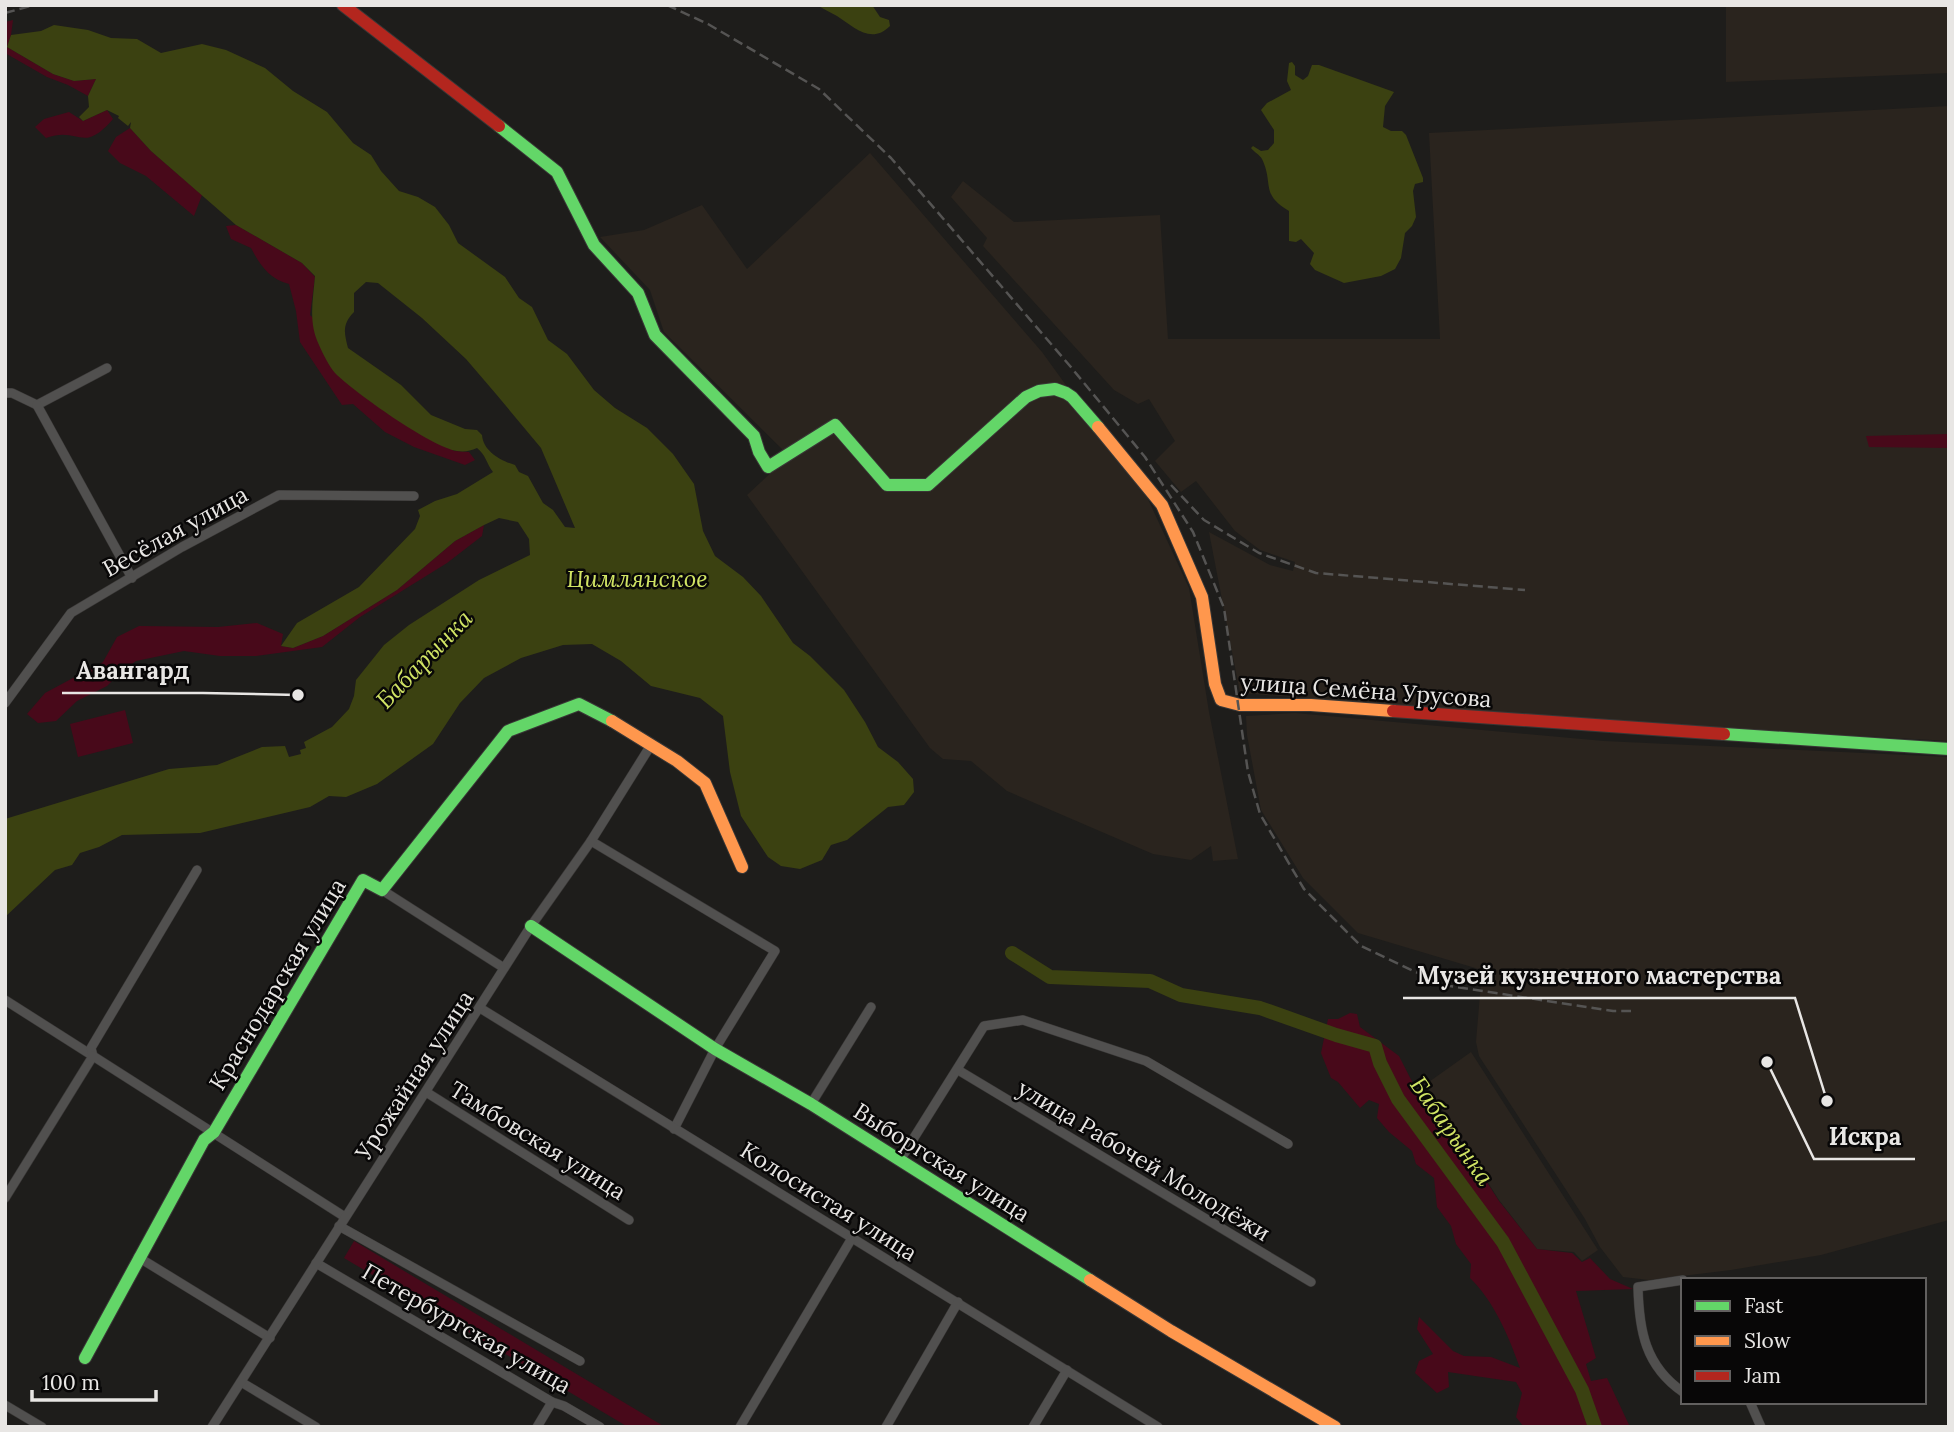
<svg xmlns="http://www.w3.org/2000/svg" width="1954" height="1432" viewBox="0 0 1954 1432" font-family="Lora,serif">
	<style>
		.built { fill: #2a241e }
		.green { fill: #48091a }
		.water { fill: #3b4111; fill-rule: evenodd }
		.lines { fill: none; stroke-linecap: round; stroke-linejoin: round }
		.river { stroke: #3b4111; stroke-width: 14 }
		.street-casing { stroke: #393736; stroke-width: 10 }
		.fast-casing { stroke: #393736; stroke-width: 14 }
		.slow-casing { stroke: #393736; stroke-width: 14 }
		.jam-casing { stroke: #393736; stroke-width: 14 }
		.street { stroke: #51504f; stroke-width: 9 }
		.fast { stroke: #63d668; stroke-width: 12 }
		.slow { stroke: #ff974d; stroke-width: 12 }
		.jam { stroke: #b3261e; stroke-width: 12 }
		.rail { stroke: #555453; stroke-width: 2.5; stroke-dasharray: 10 5; stroke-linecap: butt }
		.labels { text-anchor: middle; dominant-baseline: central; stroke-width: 5; stroke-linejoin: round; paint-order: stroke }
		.street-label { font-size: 23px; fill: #e8e6e4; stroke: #080707 }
		.water-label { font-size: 24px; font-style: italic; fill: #d1e464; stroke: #080707 }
		.leader { fill: none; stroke: #e8e6e4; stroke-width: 2.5 }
		.callout-dot { fill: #e8e6e4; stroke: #080707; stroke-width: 2.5 }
		.callout-label { font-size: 24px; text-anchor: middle; font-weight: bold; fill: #e8e6e4; stroke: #080707; stroke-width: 5; stroke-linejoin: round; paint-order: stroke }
	</style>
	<rect width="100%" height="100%" fill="#1e1d1b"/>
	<g class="built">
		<polygon points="1726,5 1949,5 1949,73 1726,82"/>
		<polygon points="1949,106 1949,741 1647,724 1240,693 1209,532 1270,565 1293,571 1295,562 1260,550 1235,531 1196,481 1181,492 1155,461 1175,441 1149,399 1138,404 1114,390 983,246 987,238 951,197 963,181 1014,222 1160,215 1168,339 1440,339 1429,133"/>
		<polygon points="870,153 1042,352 1147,497 1189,588 1209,712 1238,859 1213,861 1211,846 1191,860 1153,854 1007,791 971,761 943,759 930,748 747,495 789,456 664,332 650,290 600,237 644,230 702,205 747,269"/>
		<polygon points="1295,713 1604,741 1949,757 1949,1220 1821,1255 1731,1270 1649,1280 1623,1277 1600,1247 1585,1219 1479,1056 1476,1042 1482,970 1358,933 1303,878 1261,810 1247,735 1246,716"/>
		<polygon points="1471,1052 1598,1250 1582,1261 1574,1252 1537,1249 1499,1200 1426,1084"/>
	</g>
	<g class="green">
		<polygon points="13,20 11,35 7,47 53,74 74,81 96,79 88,96 68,85 47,77 5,53 5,22"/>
		<path d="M107,110L113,119C82,155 80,126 46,138L35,127L44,119L69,112L83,121Z"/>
		<polygon points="130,128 151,151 202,195 194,216 146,176 120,163 108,151 116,137"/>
		<path d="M236,225L302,263L315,277L310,315L454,451L469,452L475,460L465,465L414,447L385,432L353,404L342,405L300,342L296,311L289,284C269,279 260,265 251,248L231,239L226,226Z"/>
		<polygon points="1949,434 1949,448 1869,447 1866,436"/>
		<polygon points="484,525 482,536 447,563 360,617 322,647 256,656 220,656 184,651 136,661 121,672 107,686 77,701 56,721 38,723 27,714 45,693 103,662 117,637 139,626 218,627 257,623 283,634 281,646 293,648 323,636 397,590 455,541"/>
		<polygon points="125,710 133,743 78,757 70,724"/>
		<path d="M1350,1013L1357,1014L1360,1027L1399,1056L1428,1113L1463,1145L1499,1201L1537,1249L1572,1253L1582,1262L1590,1258L1610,1279L1633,1289L1576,1291L1596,1358L1586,1364L1591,1381L1607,1378L1630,1427H1524L1516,1417L1522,1393L1516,1382L1448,1372L1449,1387L1437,1393L1415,1373L1419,1361L1433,1354L1417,1329L1419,1317L1453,1351L1464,1356L1491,1357L1520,1368C1509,1337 1494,1301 1470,1278L1471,1264L1456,1244L1451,1226L1437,1207L1434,1178L1416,1164L1412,1151L1389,1132L1377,1118L1379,1104L1369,1100L1360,1108L1338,1082L1331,1078L1321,1053L1328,1019H1338Z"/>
		<polygon points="354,1241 665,1427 628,1427 344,1258"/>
	</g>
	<g class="water">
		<path d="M817,5H872L880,17L889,20L890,26C871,45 854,27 837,16C830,12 823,9 817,5Z"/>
		<path d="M54,25L88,30L111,38L137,39L161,53L202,44L226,50L265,68L293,91L327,112L353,143L371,155L381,171L399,191L418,197L435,207L449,225L458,243L505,277L519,298L532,307L548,340L567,354L594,390L615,408L647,428L673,454L694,484L703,531L715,556L743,577L761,596L793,643L810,656L844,690L865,722L878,747L898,762L913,779L914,792L904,805L888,807L847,840L831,845L822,860L800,869L781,866L768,857L741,816L730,772L723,716L700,698L651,686L621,661L592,644L563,645L521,658L484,678L460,703L433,744L377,784L346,797L329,796L310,807L200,833L122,835L99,847L80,853L72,865L55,870L5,917V819L169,769L217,765L262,747L285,746L289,757L301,754L300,750L306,748L304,742L332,727L349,709L354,696L356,680L384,645L409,625L479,580L530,555L529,539L518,522L499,518L484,525L455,541L397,590L323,636L293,648L281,646L297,623L359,587L415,529L420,516L418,510L435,501L457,494L493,472C486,463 486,455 477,448C470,451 465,452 457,451C431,447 354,392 335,373C329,366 323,354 319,345C308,322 313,301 315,276L302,263L236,225L151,151L130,128L131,122L128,126L118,118L119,116L107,110L83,121L79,117L89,107L88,96L96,79L74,81L53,74L7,47L11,35L41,31ZM366,282L378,283L422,318L466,359L496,394L541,448L575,528L565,527L553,510L543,503L528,476L519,472L515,465C501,461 483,451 482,435L477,430L465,429L431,415L401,385L348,348C344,333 342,324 354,312V293Z"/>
		<path d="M1292,62L1295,66V75L1303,80L1308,76L1312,65H1319L1394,92L1385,106L1383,127L1391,131H1402L1406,135L1423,178V182L1415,184L1413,191L1416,217L1412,226L1405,233L1401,258L1395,269L1381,276L1344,283L1315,270L1310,264L1314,253L1301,239L1296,242L1289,241V211C1260,194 1274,184 1262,159C1260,155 1254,152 1251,148L1253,146L1261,151L1268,150L1274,143V130L1261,110L1267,103L1291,90L1287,81L1289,63Z"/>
	</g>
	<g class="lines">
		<polyline class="river" points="1012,953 1050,977 1150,981 1181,995 1260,1008 1336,1035 1375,1046 1380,1063 1398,1099 1503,1242 1582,1390 1595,1427"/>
		<defs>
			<g id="street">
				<polyline points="5,393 12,393 37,405 107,368"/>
				<polyline points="37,405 132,578"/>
				<polyline points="5,703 71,613 182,547 279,495 414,496"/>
				<polyline points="591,841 775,951 715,1049 674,1129"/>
				<polyline points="382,890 504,968"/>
				<polyline points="5,1000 93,1056"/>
				<polyline points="480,1008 1158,1427"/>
				<polyline points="93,1056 91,1048 197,870"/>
				<polyline points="958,1070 1311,1282"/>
				<polyline points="426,1092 629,1220"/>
				<polyline points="811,1104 871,1007"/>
				<polyline points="900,1160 984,1026 1023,1020 1146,1061 1288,1144"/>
				<polyline points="5,1198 93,1056 345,1217"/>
				<polyline points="339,1226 580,1361"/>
				<polyline points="138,1257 270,1338"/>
				<polyline points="316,1263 552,1402 564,1406 600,1427"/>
				<path d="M1683,1280L1638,1287C1639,1330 1645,1366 1683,1392"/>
				<polyline points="241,1382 316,1427"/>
				<polyline points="1750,1402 1761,1427"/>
				<polyline points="5,1405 42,1427"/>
				<polyline points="212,1427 531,926 591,841 651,745"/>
				<polyline points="537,1427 552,1402"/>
				<polyline points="740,1427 852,1238"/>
				<polyline points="886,1427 958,1302"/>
				<polyline points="1033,1427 1067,1370"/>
			</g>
			<g id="fast">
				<polyline points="499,126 557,172 594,245 638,293 655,335 754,436 759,452 768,467 835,425 887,485 928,485 1026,397 1039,391 1055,389 1066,393 1072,397 1098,427"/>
				<polyline points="1724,734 1949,749"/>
				<polyline points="531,926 715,1049 811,1104 1090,1280"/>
				<polyline points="85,1358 204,1140 214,1132 363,880 382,890 508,731 579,704 612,721"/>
			</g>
			<g id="slow">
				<polyline points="1098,427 1162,505 1202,597 1215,684 1221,700 1240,705 1311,705 1393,711"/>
				<polyline points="612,721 677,761 705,783 742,867"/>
				<polyline points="1090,1280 1171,1331 1335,1427"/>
			</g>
			<g id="jam">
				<polyline points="343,5 499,126"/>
				<polyline points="1393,711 1724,734"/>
			</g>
		</defs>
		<use href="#street" class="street-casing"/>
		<use href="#fast" class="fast-casing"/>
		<use href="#slow" class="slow-casing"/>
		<use href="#jam" class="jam-casing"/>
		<use href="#street" class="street"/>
		<use href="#fast" class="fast"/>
		<use href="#slow" class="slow"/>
		<use href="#jam" class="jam"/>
		<g class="rail">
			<polyline points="667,5 708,24 819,89 891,158 1070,366 1145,457 1193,532 1224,608 1248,772 1260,814 1304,889 1361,946 1443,985 1613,1011 1631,1011"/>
			<polyline points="5,13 34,5"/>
			<polyline points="1171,485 1204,520 1259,553 1316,573 1525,590"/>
		</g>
	</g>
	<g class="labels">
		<g class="street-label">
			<text transform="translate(175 531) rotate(-29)">Весёлая улица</text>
			<text transform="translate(1366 690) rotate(4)">улица Семёна Урусова</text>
			<text transform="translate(277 984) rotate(-59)">Краснодарская улица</text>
			<text transform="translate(414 1075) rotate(-57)">Урожайная улица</text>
			<text transform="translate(538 1140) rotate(32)">Тамбовская улица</text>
			<text transform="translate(1144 1160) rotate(31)">улица Рабочей Молодёжи</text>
			<text transform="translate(942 1162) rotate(32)">Выборгская улица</text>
			<text transform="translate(829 1201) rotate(32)">Колосистая улица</text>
			<text transform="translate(467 1328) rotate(30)">Петербургская улица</text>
		</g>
		<g class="water-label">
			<text x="637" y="578">Цимлянское</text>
			<text transform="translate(424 659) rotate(-46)">Бабарынка</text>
			<text transform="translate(1452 1131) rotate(55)">Бабарынка</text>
		</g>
	</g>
	<path class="leader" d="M298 695L203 693H62M1827 1101L1795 998H1403M1767 1062L1814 1159H1915"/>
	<g class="callout-dot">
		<circle cx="298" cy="695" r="7"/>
		<circle cx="1827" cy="1101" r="7"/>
		<circle cx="1767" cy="1062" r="7"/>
	</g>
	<g class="callout-label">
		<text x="133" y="679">Авангард</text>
		<text x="1599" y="984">Музей кузнечного мастерства</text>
		<text x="1865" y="1145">Искра</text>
	</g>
	<rect width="1954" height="1432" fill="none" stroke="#e8e6e4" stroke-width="14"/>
	<rect x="1681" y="1278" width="245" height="126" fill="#080707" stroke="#62605f" stroke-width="2"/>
	<rect x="1695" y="1301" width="35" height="10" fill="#63d668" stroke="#62605f" stroke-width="2"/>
	<text x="1744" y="1313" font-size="21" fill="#e8e6e4">Fast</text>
	<rect x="1695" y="1336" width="35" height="10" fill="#ff974d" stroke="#62605f" stroke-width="2"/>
	<text x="1744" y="1348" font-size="21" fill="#e8e6e4">Slow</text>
	<rect x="1695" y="1371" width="35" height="10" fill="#b3261e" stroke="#62605f" stroke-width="2"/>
	<text x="1744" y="1383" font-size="21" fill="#e8e6e4">Jam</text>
	<path d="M32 1390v10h124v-10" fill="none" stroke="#e8e6e4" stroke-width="3.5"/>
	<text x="42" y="1390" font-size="21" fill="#e8e6e4" stroke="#080707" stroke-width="5" paint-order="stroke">100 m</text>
</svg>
